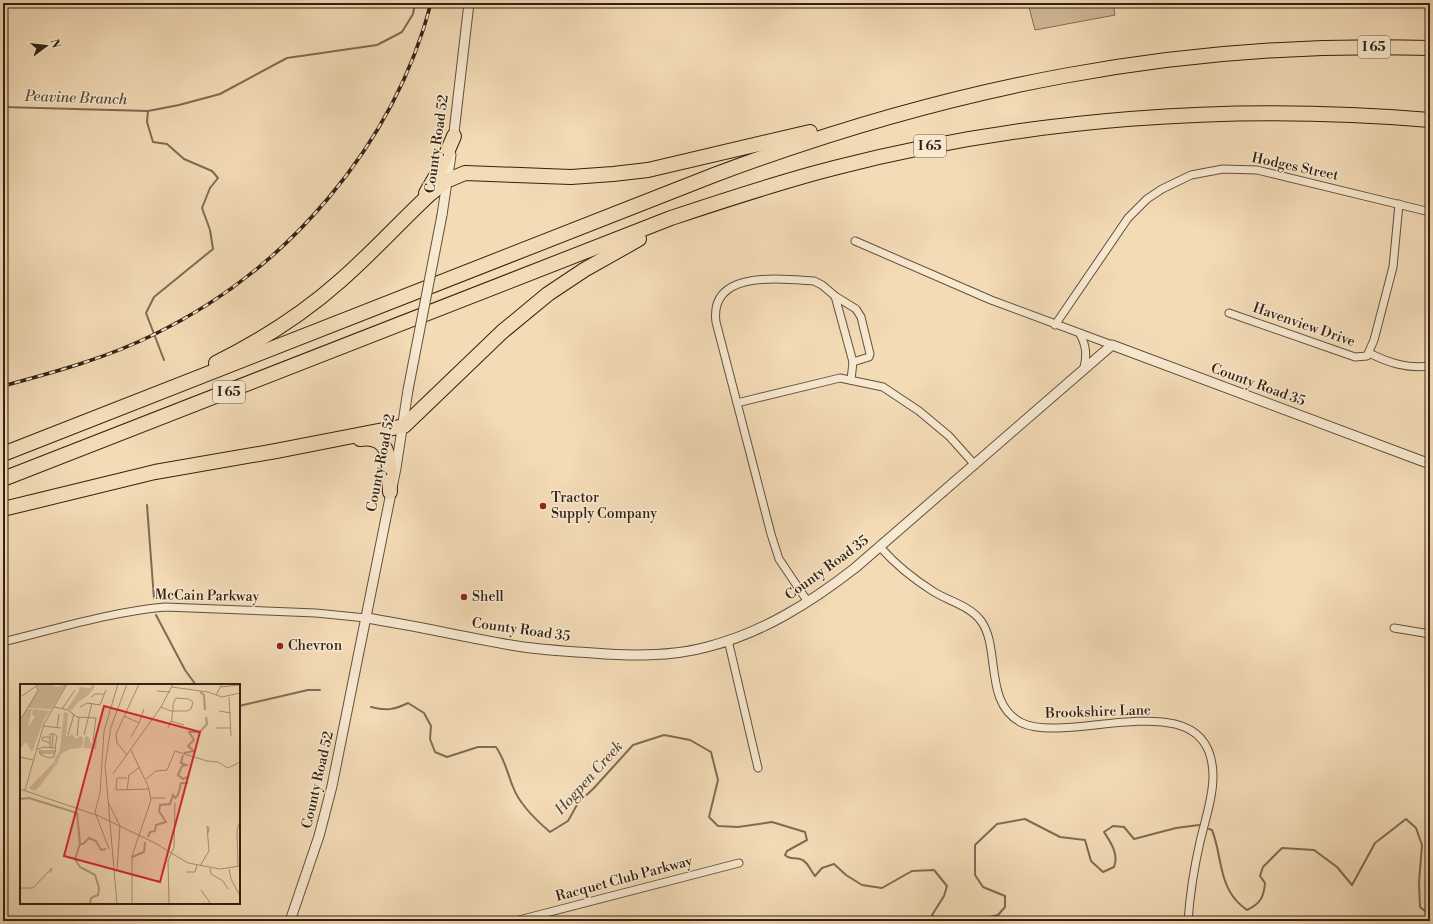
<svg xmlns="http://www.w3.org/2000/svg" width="1433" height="924" viewBox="0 0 1433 924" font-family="'Libre Bodoni',serif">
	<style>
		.green { fill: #d2bb9a; stroke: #826e56 }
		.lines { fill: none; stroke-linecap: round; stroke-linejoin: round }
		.stream { stroke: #7e6b54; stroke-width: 2 }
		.minor-casing { stroke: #62503c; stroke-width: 9 }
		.tertiary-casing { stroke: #62503c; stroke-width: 11 }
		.motorway-casing { stroke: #322113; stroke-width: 16 }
		.minor { stroke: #f7e8d0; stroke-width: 7 }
		.tertiary { stroke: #f7e8d0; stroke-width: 9 }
		.motorway { stroke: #f3dbb6; stroke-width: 14 }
		.rail-casing { stroke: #322113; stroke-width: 3.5 }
		.rail { stroke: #f7e8d0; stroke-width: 2; stroke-dasharray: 6; stroke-linecap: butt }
		.tertiary-bridge-casing { stroke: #62503c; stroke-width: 11; stroke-linecap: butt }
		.tertiary-bridge { stroke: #f7e8d0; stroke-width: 9 }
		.poi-dot { fill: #8f2418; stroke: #f7e8d0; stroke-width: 1.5 }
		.labels { text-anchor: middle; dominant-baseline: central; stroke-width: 3; stroke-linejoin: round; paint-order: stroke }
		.shield { fill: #f7e8d0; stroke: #6d5d4c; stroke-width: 1 }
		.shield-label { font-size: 13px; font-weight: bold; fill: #322113 }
		.street-label { font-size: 14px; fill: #322113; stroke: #f7e8d0 }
		.poi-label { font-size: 14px; fill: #322113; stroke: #f7e8d0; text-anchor: start }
		.water-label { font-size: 15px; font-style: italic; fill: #5e4c39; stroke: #f7e8d0 }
		.inset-river { fill: none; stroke: #b19c7f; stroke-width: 2 }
		.inset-road { fill: none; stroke: #a69175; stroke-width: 1 }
		.view { fill: #d62828; fill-opacity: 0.15; stroke: #d62828; stroke-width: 2 }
		.inset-edge { fill: none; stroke: #322113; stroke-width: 2 }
	</style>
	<rect width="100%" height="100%" fill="#f3dbb6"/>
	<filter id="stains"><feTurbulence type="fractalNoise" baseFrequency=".005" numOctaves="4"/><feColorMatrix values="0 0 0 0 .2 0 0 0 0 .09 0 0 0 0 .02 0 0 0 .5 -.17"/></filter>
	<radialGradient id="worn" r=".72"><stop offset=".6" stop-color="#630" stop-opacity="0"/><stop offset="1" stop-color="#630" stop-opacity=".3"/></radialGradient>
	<polygon class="green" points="1028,3 1113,3 1115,15 1035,30"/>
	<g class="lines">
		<g class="stream">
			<polyline points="3,107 148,111"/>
			<polyline points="164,360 146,313 154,297 213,249 210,230 202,208 210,188 218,178 212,171 184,159 167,144 153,142 147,122 148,111 179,105 220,94 287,58 377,45 402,32 413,14 415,3"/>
			<polyline points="147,505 154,599"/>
			<polyline points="156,615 185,670 196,685"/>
			<polyline points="239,706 308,690 320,690"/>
			<path d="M371,707C386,711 394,710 408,703L424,713L431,726L430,739L435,752L447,757L478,747H496C505,760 507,772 513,787C519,803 537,821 550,832L568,821L578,803L594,788L633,745L664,735L690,740L711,752L718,780L709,817L718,826L738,827L772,822L805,832L807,840L787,851L785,855C790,860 794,857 800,859C808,861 810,870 815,876L822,868L834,864L846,875L862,885L882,888L912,871L934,870L947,886L944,896L932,915L937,921"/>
			<path d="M1209,829L1212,830C1221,852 1219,880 1235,899C1238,903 1243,907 1247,910C1260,904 1264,897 1265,883L1260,876L1263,867L1282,848L1314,850L1337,867L1352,885L1375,843L1406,819L1416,828L1422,845L1419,882L1420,907L1430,915"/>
			<path d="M972,921L998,915L1005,907V896L983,887L975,875V845L997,824L1025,819L1060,837L1085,840L1091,861L1103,872L1114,867C1119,854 1111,843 1104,832L1113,826L1124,827L1134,839L1176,828L1199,825"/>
		</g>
		<defs>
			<g id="minor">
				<polyline points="855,241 991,300 1112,345"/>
				<polyline points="835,296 856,309 861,317 870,354 869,357 853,362"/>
				<polyline points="1229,313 1355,357 1367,356 1374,340 1393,267 1399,204"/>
				<polyline points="1055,325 1128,218 1147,199 1162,189 1191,175 1223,169 1257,170 1430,212"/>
				<path d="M1080,334C1087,347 1087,357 1083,371"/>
				<path d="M1369,353C1389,363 1408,369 1430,366"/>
				<polyline points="737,403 840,378 883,387 919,411 949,436 975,465"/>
				<path d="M880,547C895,564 915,580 934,592C949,601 970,606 981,621C1001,648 983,704 1022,723C1071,746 1212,678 1213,776C1213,798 1205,820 1200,842C1194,868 1190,894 1188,921"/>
				<path d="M808,602L779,559L771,534L716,322C709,269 782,279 814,281L822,285L835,296L853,362L851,380"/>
				<polyline points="1394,628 1430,634"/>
				<polyline points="728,640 758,768"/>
				<path d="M3,642C56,629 110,612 165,607L316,613L366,618"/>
				<polyline points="515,921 739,863"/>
			</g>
			<g id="tertiary">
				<polyline points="453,141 469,3"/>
				<polyline points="442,215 451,155"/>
				<path d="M366,618C414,625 463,637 511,645C538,650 565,651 593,653C630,656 670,657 707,647C762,633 810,603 855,568L1112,345L1430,464"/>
				<polyline points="290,921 319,836 332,786 396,468 408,390"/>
			</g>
			<g id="motorway">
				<polyline points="426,193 439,171 454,136"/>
				<path d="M216,363C260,341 303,314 340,281C371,254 399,223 430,194L446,181L465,173L571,177L613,174L648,170L810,132"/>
				<path d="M360,439C395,434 388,468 390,492"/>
				<path d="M3,454L714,175C948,87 1180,40 1430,48"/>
				<path d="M3,479L671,218C725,200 779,182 834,168C1028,118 1231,103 1430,120"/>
				<polyline points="3,509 155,472 276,451 404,426 502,332 548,294 584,270 639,239"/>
			</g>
		</defs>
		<use href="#minor" class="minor-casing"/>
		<use href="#tertiary" class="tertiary-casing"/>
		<use href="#motorway" class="motorway-casing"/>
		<use href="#minor" class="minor"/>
		<use href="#tertiary" class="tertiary"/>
		<use href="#motorway" class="motorway"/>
		<defs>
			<path id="rail" d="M3,386C55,372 107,358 155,334C287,270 394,145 431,3"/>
		</defs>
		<use href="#rail" class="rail-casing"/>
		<use href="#rail" class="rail"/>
		<defs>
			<polyline id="tertiary-bridge" points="408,390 442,215"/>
		</defs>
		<use href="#tertiary-bridge" class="tertiary-bridge-casing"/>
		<use href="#tertiary-bridge" class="tertiary-bridge"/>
	</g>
	<g class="poi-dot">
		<circle cx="543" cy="506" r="4"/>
		<circle cx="464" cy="597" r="4"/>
		<circle cx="280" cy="646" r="4"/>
	</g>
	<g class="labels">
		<g class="shield">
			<rect x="1358" y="36" width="32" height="22" rx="3"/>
			<rect x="914" y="135" width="32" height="22" rx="3"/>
			<rect x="213" y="381" width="32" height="22" rx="3"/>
		</g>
		<g class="shield-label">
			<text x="1374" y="47">I 65</text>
			<text x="930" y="146">I 65</text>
			<text x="229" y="392">I 65</text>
		</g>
		<g class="street-label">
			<text transform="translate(437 144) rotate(-82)">County Road 52</text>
			<text transform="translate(1295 167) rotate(12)">Hodges Street</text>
			<text transform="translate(1304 325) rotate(19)">Havenview Drive</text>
			<text transform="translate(1258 385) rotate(20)">County Road 35</text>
			<text transform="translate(381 463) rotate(-79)">County Road 52</text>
			<text transform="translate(827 568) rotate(-36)">County Road 35</text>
			<text transform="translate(207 596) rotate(1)">McCain Parkway</text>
			<text transform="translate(521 630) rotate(8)">County Road 35</text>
			<text transform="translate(1098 712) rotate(-2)">Brookshire Lane</text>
			<text transform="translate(318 780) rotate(-77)">County Road 52</text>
			<text transform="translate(624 879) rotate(-15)">Racquet Club Parkway</text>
		</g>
		<g class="poi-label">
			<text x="551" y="498">Tractor<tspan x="551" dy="16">Supply Company</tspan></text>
			<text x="472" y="597">Shell</text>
			<text x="288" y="646">Chevron</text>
		</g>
		<g class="water-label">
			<text transform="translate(76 98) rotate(2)">Peavine Branch</text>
			<text transform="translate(589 778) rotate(-48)">Hogpen Creek</text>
		</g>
	</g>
	<g transform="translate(20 684)">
		<rect width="220" height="220" fill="#f3dbb6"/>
		<path d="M19,0H33L36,3L47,0L31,25L13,24L14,21L13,24H7L18,6ZM72,0H75L73,6L66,13L58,18L52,26L47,25L59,7V3L70,4ZM6,25H12L8,43L15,33L12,30L13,25L30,27L24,35L12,68L6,58L0,65V38ZM44,28L48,29L46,52L53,51L56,55L60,52L63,53V59L61,64L50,65L41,70L38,78L34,77L40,65ZM68,52L71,59L77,56L76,65L63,64L65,53ZM34,78H38L20,102L15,107L9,104Z" fill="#d2bb9a"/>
		<path class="inset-river" d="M180,8L184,11L185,26M164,69L174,67L168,62L174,56L169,48H180L187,40L186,33M0,115L9,114L57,129L60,160H63L69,154L76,157L81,166L86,165M128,153L130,148L135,147L136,141L146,138L139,127L140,121L150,120L153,111L155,114L158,111L161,99H167V93L163,95L158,91L162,82L166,81L161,79L163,71M60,160L55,175L60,183L75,191L79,204L78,211L71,214L70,220M112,173L124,168L125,158"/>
		<path class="inset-road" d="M152,3L188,8L202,13L220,9M200,3L219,1M137,7L150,8M196,11L202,0M0,13L18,1M71,13L75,10H84M209,13L211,52M34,23L48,26L57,33L76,34L73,57M60,23L67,19L80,21L86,6M141,23L148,26L151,27H167L171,25L173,18L169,15L156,14L153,20V27L152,31V35L148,44M42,25L55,6M199,27L211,29M104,32L119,39L111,53M0,36L18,7L17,2M151,37L164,41M119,39L124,25M23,42L41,44M37,44L39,30M196,44H211M48,51L54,30M64,51L72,19M57,52L59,33M30,59L22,56L23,53H30M30,63V50H34L37,52L35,64M32,64L33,50M16,66L23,63L35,64L36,65L34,72V73L29,74L21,71L19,67H35M111,66L128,102L131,116L112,172V220M19,69H35M107,71L97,59L96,50L119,0M0,73L13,76M93,90L141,23L153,0M107,94H97L96,106L129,105M126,95L136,87L147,86L155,67L187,77L198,78L208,84L220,78M0,105L79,132L135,159L168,179L200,185L220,182M5,106L24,40L47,0M107,106L109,91L120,83M131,114H145M89,120L100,142L97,187M89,165L75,128L80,109L84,47L98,0M180,182L189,167L187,142L189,144L188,149M218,183L217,147L220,137M190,184L191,190L203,197L208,205M209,185L211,195L220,212M166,188H175L177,181M0,204H13L32,184L30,189M181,206L191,220M97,220L85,81L91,43L107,0M149,220L148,177L154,163L155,119"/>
		<path class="view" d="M84,22L180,48L140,198L44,172Z"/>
		<rect width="220" height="220" class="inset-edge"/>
	</g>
	<rect width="1433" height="924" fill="none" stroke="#f3dbb6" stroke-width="16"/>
	<rect x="4" y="4" width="1425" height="916" fill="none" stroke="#322113" stroke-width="2"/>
	<rect x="8" y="8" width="1417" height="908" fill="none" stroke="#322113"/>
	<g transform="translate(46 46) rotate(75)" stroke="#f7e8d0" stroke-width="3" paint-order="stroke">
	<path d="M0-3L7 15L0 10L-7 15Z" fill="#322113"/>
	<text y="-6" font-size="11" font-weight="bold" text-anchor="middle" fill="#322113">N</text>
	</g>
	<rect width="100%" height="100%" filter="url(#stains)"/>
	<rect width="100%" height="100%" fill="url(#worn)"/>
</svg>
